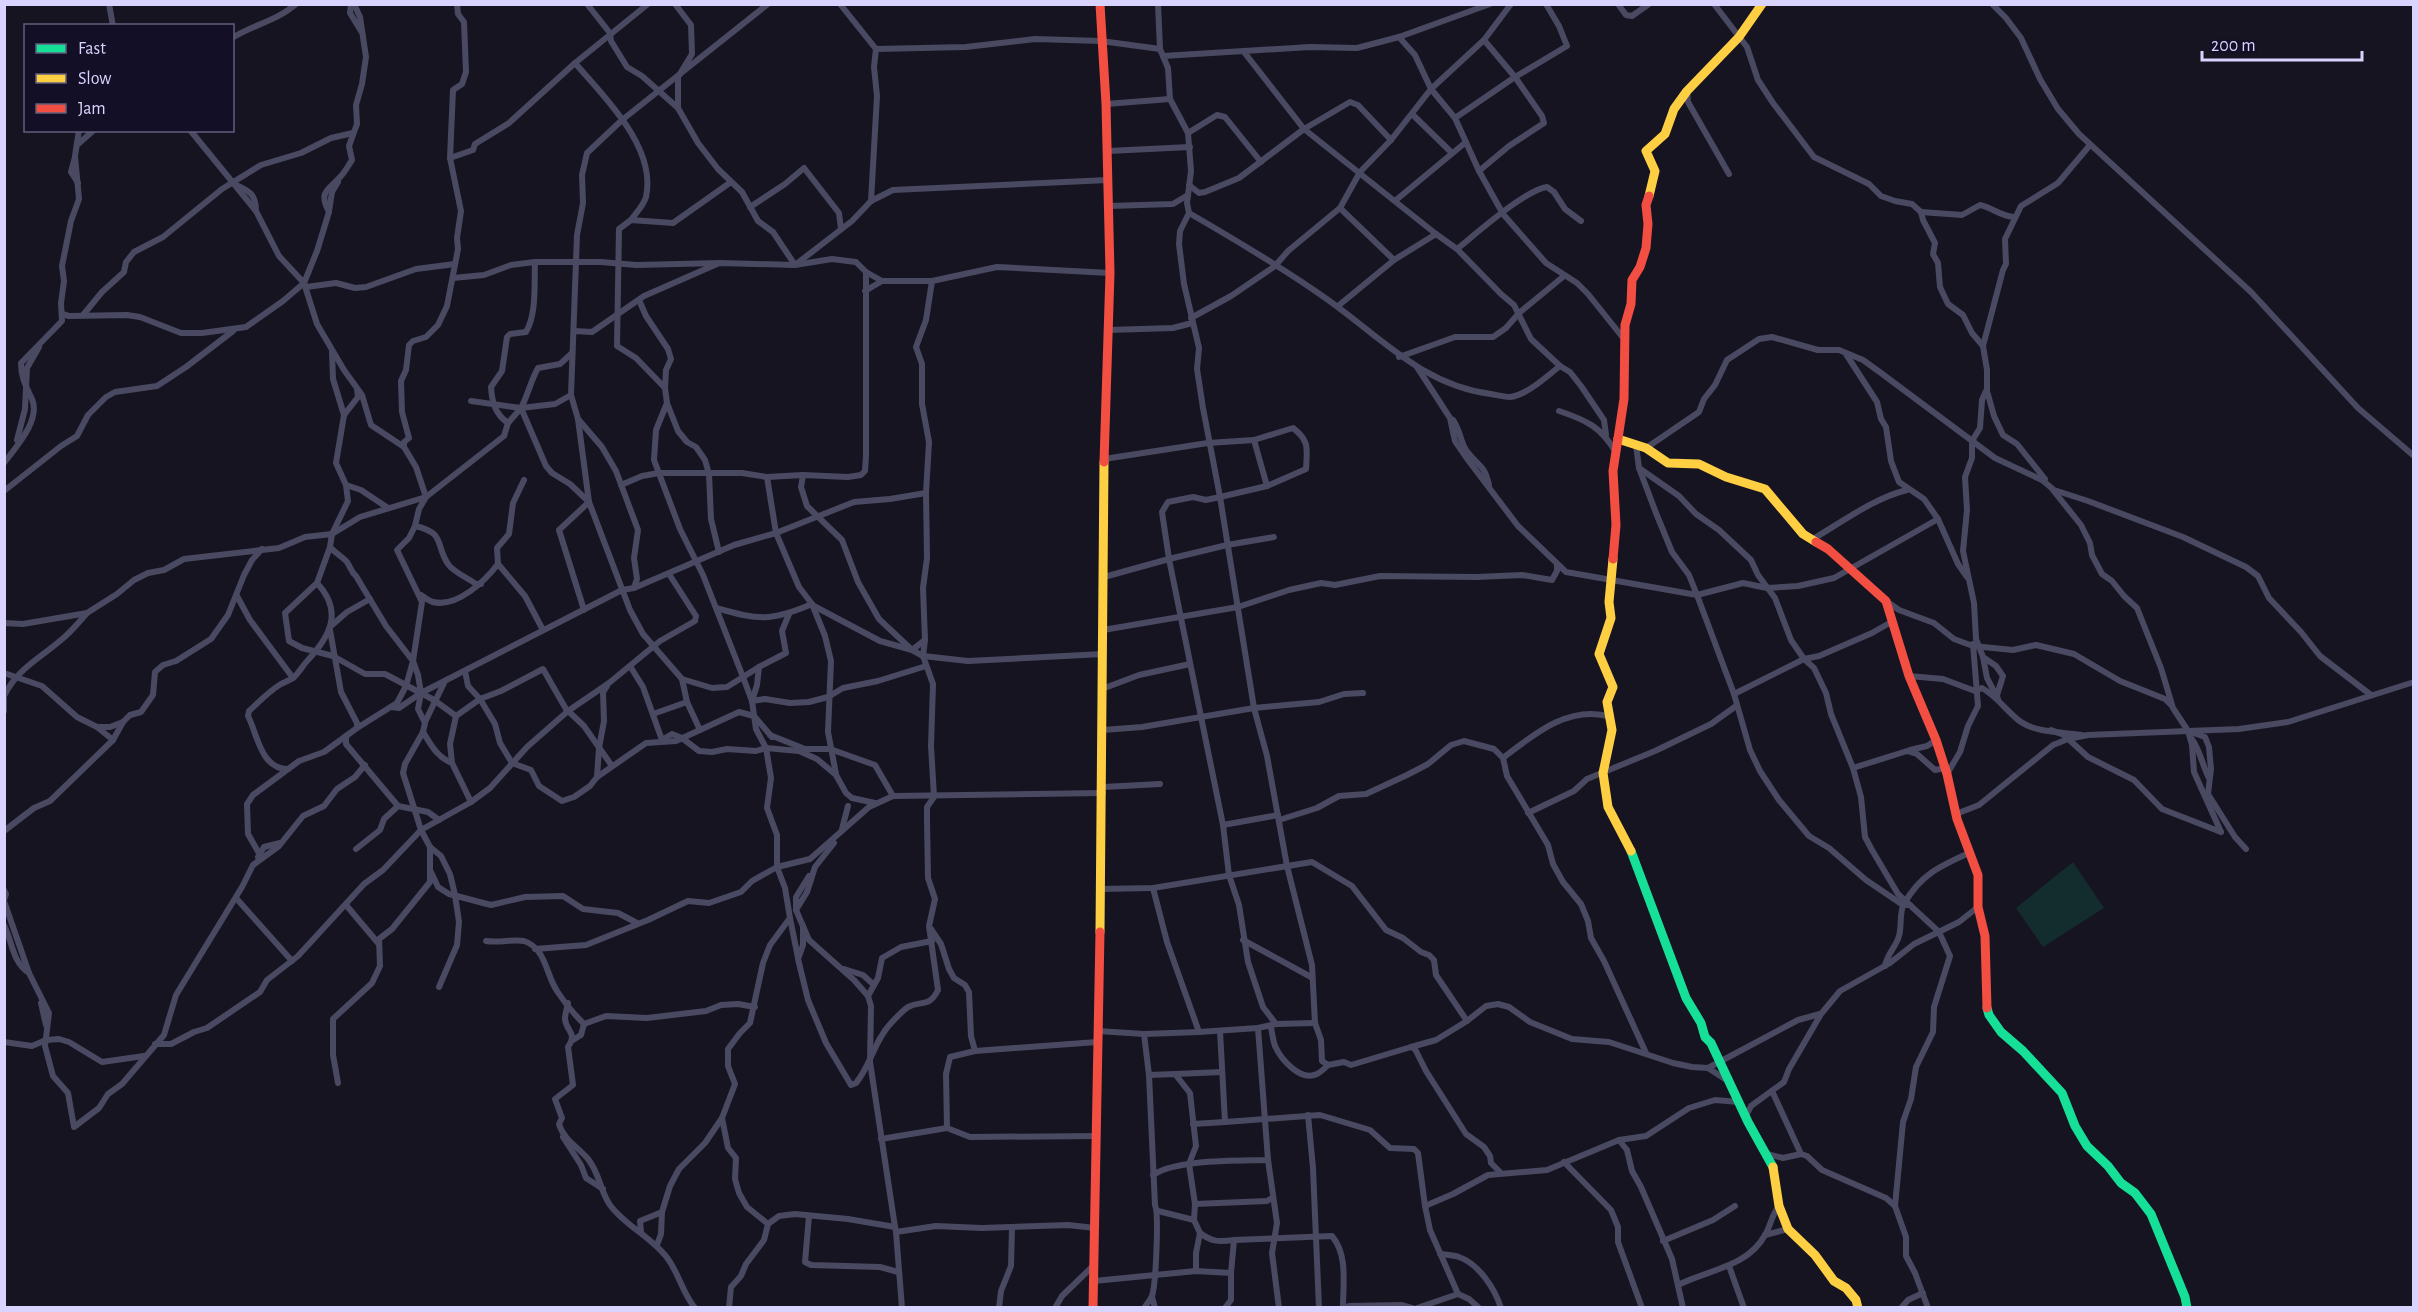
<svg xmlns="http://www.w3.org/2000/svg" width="2418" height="1312" viewBox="0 0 2418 1312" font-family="'Alegreya Sans',sans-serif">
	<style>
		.green { fill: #132c2d }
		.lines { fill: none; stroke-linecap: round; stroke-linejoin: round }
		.street { stroke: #4a4962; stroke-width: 6 }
		.fast { stroke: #16e098; stroke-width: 9 }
		.slow { stroke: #ffcf43; stroke-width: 9 }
		.jam { stroke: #f24e42; stroke-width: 9 }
	</style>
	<rect width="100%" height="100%" fill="#161421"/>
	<polygon class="green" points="2073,862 2104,908 2043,947 2016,908"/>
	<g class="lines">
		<g class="street">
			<polyline points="109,4 113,26"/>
			<polyline points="351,4 350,13 361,31"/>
			<polyline points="587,4 610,33 611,41 627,67 642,76 678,108 698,143 718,169 742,192 758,221 773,232 795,265 832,259 856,262 866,272 866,456 865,471 861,475 848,477 803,475 767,477 742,473 659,473 642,476 621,485"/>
			<polyline points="675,4 691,25 692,54 678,77 678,108"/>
			<polyline points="840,4 876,49 874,67 877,96 871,201"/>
			<path d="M1158,4L1160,49L1168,68L1170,99L1188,133L1191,171L1187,203L1189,213C1234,239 1278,265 1321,295C1377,333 1420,385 1491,394C1497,395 1504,397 1510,397C1527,395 1546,377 1560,366"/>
			<polyline points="1618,4 1626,15 1632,16 1649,4"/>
			<polyline points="1714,4 1747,47 1758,80 1773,103 1814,157 1869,184 1881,196 1895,201 1912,204 1921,212 1923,220 1935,243 1933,254 1938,263 1940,287 1948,304 1963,315 1972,333 1983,346"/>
			<polyline points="1992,4 2006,18 2021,38 2040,79 2058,109 2079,134 2251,292 2358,408 2414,456"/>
			<polyline points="1399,37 1415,55 1431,89 1455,118 1479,171 1503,214 1546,263 1577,283 1588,294 1624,339"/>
			<path d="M232,38C253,25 278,20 296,4"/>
			<polyline points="876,49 966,47 1035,39 1101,41 1160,49"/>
			<polyline points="1244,52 1304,129 1436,234 1457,249 1501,294 1514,305 1531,339 1560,366 1570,372 1581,386 1604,420 1606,435"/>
			<polyline points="1163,56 1310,47 1357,48 1399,37 1490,4"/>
			<path d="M575,63C604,97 657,147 646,197C644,205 636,213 631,220"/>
			<polyline points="1687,91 1688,102 1729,174"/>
			<polyline points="1106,104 1170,99"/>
			<polyline points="1412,114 1452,153"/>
			<polyline points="1455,118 1515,77 1567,46 1559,26 1546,4"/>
			<polyline points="190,130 256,211 279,256 304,283 317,324 344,370 362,395 371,425 404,447 416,467 426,497"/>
			<polyline points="1188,133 1217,115 1225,117 1261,162"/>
			<polyline points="77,145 94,130"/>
			<polyline points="1108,151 1190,147"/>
			<polyline points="75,157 71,172 78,183"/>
			<polyline points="450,158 453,90 462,84 466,72 464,22 458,14 457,4"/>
			<polyline points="1479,171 1509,146 1544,123 1542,116 1515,77 1484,40"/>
			<path d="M236,185C250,191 256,195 256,211"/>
			<polyline points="1189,185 1199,193 1205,192 1239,178 1304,129 1350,102 1358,105 1391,140"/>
			<polyline points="1396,200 1466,142"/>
			<polyline points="1109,206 1173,204 1188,195"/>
			<polyline points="750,207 785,184 804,168 839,213 841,229"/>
			<polyline points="1340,208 1394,260"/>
			<polyline points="329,211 332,192 338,182"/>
			<path d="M1921,212L1962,215L1980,205C1994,208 1999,216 2015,217"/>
			<polyline points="1189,213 1180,231 1179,244 1184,284 1199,348 1197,369 1203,408 1220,497 1254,708 1267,756 1287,866 1312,965 1315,1023 1321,1040 1322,1061 1328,1065 1344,1062 1351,1065 1411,1047 1415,1049 1426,1071 1466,1134 1484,1147 1490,1156 1491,1163 1500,1172"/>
			<path d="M1457,249C1477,233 1525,190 1547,187L1554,192L1565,209L1581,221"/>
			<polyline points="453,278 484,275 511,265 535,262 601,262 636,265 720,263 795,265 852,221 871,201 893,190 1108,180"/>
			<polyline points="932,281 997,267 1110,273"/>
			<polyline points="306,287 336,283 355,288 366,287 416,269 455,264"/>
			<polyline points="865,291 882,281 866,272"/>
			<polyline points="639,300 646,316 668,349 671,359 666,370 665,388 667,403 678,431 687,442 696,447 705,460 709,474 711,519 719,552"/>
			<polyline points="1338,306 1394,260 1436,234"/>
			<path d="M62,314L69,316L127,315L140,317L181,333H202L246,327L283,301L304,283L317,251L329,212C318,191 328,191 341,176C345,172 348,166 352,160L349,146L357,124L356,105L362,84L366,57L360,17L354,4"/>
			<polyline points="83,315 102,292 124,272 126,262 134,252 163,237 222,189 261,165 301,153 331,138 353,133"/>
			<polyline points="1191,318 1231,296 1275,266 1288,251 1340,208 1360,172 1391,140 1431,89 1484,40 1511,4"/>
			<polyline points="1108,330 1173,328 1192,323"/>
			<polyline points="574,331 592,332 644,296 717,264"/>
			<polyline points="332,352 333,379 344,415"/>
			<path d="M571,354L560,364L538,368C531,380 528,395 521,408L546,466L552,473L570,484L589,502"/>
			<polyline points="1399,357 1455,337 1493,337 1506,328 1519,313 1564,276"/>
			<polyline points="1417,367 1450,418 1455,441 1468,460 1518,526 1566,572 1697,595 1743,583 1767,588 1798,586 1834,578 1938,519 1924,499 1899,482 1891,461 1886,427 1881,419 1877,402 1846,354"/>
			<polyline points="665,388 636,358 617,346 619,229 631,220 673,223 731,182"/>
			<polyline points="357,389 358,397 344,415 336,463 346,485 348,501 332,534 330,547 317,583 285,613 289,641 302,648 333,656 365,674 385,674 434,700 456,716"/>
			<polyline points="1986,391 1982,400 1980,428 1972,441 1972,458 1965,477 1967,510 1963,551 1974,603 1976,639 1983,657 1987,678 1998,699"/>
			<polyline points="571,395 578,419 589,502 630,610 643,634 682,679 712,688 727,687 759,667"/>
			<polyline points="471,401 521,408"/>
			<polyline points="667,403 656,430 654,460 680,529 703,575 743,677 752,701 756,729 766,748 771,778 767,808 777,835 777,867 785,888 790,918 770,945 763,963 750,1023 740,1033 728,1049 728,1066 735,1084 722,1118 728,1148 736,1158 735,1179 739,1193 747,1207 768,1224"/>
			<path d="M1559,411C1586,420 1601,427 1615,451"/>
			<polyline points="578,419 602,447 616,471 638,530 634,558 637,579 634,588"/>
			<path d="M1453,420C1461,432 1460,441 1466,450C1478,467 1484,463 1489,485"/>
			<path d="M508,423C495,414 492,402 491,387L502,371L507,337L510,334L526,332C537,313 534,284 535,262"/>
			<polyline points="17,440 25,409 27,368 39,347"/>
			<polyline points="1254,440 1267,486"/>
			<polyline points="1636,445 1639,468 1656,513 1672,552 1689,575 1697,595 1734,694 1750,750 1760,771 1779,800 1809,836 1829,848 1866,880 1903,905 1910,905"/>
			<polyline points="404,447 404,442 409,438 402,412 401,381 406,370 409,345 413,341 426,337 438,325 447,306 458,249 457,238 461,211 450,158 473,150 475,144 509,123 575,63 648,4"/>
			<polyline points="1646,448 1699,412 1704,399 1715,385 1727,360 1759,339 1772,337 1818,350 1839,350 1863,360 1881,373 1995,458 2042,480 2054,490 2088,501 2183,537 2246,567 2258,576 2269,598 2301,632 2320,656 2371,695"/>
			<path d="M1104,459L1208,443L1254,440L1293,428C1310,441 1307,449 1306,469L1267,486L1220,497L1206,500L1193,497L1168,502L1162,512L1169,559L1227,545L1274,537"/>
			<path d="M4,463C16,447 41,420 32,399C26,386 21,378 21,363L62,321L61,303L64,281L62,266L71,221L79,199L75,156L79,130"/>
			<polyline points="1639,468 1679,496 1696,514 1719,530 1751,560 1758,575 1775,598 1791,640 1804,659 1814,668 1826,693 1831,714 1853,768 1861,797 1865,837 1872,850 1898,894 1939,932 1950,956 1934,1007 1933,1032 1916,1067 1911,1099 1903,1122 1895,1206"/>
			<polyline points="803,475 801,487 807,506 842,540 858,582 879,619 912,650 923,656 968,661 1103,654"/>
			<polyline points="767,477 776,533 799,587 812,604 825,636 831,661 828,732 836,774"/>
			<polyline points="2045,479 2017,444 2003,435 1994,416 1987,391 1987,370 1983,346 2003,270 2006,264 2005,239 2021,206 2058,183 2090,145"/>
			<polyline points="346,485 361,490 388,508"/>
			<polyline points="2053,490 2081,525 2090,543 2092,555 2102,574 2112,581 2124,596 2137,608 2161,668 2173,708 2188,731 2192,745 2194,772 2221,832"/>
			<polyline points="4,491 61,446 77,436 88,415 106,397 115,392 157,386 186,367 233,331"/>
			<polyline points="1938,519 1958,564 1967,577"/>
			<path d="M1813,539C1842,522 1874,498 1907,490"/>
			<path d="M330,547C335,553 343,557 347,562C351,568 351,572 356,576L386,626L413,661L418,675L421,693L418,709L425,723L423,732L405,764L403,773L421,830L430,847L441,856L450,874L455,895L459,922L457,945L439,987"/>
			<polyline points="498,564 525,596 543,630"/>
			<polyline points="1104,577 1169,559 1223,825 1229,875 1239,905 1248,962 1263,1007 1276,1024"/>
			<path d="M481,584H476C468,578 453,572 448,564C435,545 446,533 415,526L419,509L426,497L504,436L508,423L521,408L555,404L571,395L577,235L583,203L582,175L587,153L622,120L768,4"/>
			<path d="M421,595C424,597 429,601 433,602C457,608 485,581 498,564L497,548L509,534L513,503L524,480"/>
			<polyline points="237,596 250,620 293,678"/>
			<polyline points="1886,601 1899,610 1934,623 1954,639 1973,646 2013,650 2036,645 2074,654 2120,681 2165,699 2172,706"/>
			<polyline points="812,605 880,641 912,650 925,640"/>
			<path d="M716,608C759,620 770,622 812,604"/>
			<polyline points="584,610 559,530 589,502"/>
			<polyline points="4,623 23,624 87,613 117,594 134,580 148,573 164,570 184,559 279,548 305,537 332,534 360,517 426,497"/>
			<polyline points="331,626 347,612 370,599"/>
			<polyline points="1103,630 1238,607 1289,590 1321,583 1335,585 1380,576 1476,577 1522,575 1552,580 1557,571 1557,565"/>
			<polyline points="1983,657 1996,666 2003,676 1997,695"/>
			<polyline points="630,666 643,687 662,740 672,734 682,738 699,751 712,752 727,749 756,751 766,748 799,751 817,759 836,775 846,793 852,798 875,803"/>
			<polyline points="465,671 468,686 480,699 495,724 500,743 512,763 531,770 539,786 562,801 574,797 590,786 597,777 646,743 676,741 739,712 754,716 772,737"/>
			<polyline points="4,673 42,686 77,717 97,727 113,740"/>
			<path d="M1909,676L1943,679L1975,691L1982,688C1998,697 2007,712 2021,722C2037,733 2063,732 2082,735"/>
			<polyline points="682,679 687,702 700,730"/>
			<polyline points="1102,689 1139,675 1190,664"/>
			<polyline points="1734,694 1804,659 1819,656 1872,633 1893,621"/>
			<path d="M4,696C17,669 39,659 61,640C70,633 79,622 87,613"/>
			<polyline points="4,698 4,711"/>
			<polyline points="752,701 765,699 790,703 809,702 828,697 843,688 878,681 926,666"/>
			<polyline points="752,701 757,685 759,667 786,653 782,631 789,614"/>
			<polyline points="391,707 399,708 421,693 622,590 634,588 734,545 776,533 854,502 890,499 926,493"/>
			<polyline points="653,714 687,702"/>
			<polyline points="425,722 444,683"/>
			<polyline points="98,727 110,727 123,722"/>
			<polyline points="357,728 397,703 406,686 413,661 422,602 397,550 409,538 415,526"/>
			<polyline points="1103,730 1142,727 1254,708 1319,702 1344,694 1363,693"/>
			<polyline points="2051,730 2064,735 2088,757 2134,780 2162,809 2221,832"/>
			<path d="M423,732C431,745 437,757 452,763L471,802"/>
			<polyline points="2191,732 2205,737 2209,747 2211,769 2208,794 2235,837 2246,849"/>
			<polyline points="770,735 805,749 830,749 875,765 893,796"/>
			<polyline points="346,736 346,744 398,806 428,812 439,820"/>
			<path d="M2191,738C2200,749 2202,765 2209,778"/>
			<polyline points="1910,750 1927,746 1936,740"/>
			<path d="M1503,758C1533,735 1569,704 1611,717"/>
			<polyline points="452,763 450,744 456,716 480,699 501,691 543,669 566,709 584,726 612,766"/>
			<polyline points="1853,768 1907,751 1917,754 1935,770 1945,768"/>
			<path d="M288,769C261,769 258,736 248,716L249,711C259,702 269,691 281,684C285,682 290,680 293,678C299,673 303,665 308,660C331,635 343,611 317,583"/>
			<polyline points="1947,774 1960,752 1968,726 1978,706 1973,644"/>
			<polyline points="597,777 599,748 604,721 603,692 607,686"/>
			<polyline points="1103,787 1160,784"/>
			<polyline points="1528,813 1574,791 1587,779 1655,751 1711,724 1736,706"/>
			<polyline points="1956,814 1979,805 2053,745 2068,739 2088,735 2239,729 2288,722 2414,682"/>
			<polyline points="1279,820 1317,808 1339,796 1366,794 1407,775 1428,764 1451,745 1464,741 1494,749 1503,758 1507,776 1548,845 1553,864 1563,882 1581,904 1588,921 1591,938 1604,961 1646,1053"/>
			<polyline points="1223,825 1278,815"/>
			<polyline points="842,829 848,806"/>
			<polyline points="4,831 34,808 50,801 113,740 123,722 130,715 141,712 153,695 155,672 163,665 176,661 211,639 228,615 244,575 252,560 262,549"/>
			<polyline points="834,843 815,867 807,892 796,910 809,940 854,980 868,996 871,1006 870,1062 895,1227"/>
			<polyline points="356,849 380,830 384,819 398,806"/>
			<polyline points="260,855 248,834 247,804 253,795 299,761 324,752 357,728 357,723 341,692 330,630"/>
			<polyline points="258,857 264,847 280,843"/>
			<polyline points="431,872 438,887 449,894 491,905 525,897 563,896 583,909 618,913 637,923"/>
			<polyline points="1153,888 1167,942 1199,1032"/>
			<polyline points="1101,889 1153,888 1312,862 1352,886 1386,930 1403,938 1421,952 1429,955 1434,960 1436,975 1467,1021"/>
			<polyline points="4,890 6,894 4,900"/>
			<polyline points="236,898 292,961"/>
			<polyline points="4,901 29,973 49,1013 45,1046 53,1076 68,1093 74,1127 99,1108 108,1094 122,1084 164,1035 176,995 242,887 253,865 279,846 303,816 324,806 337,789 355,777 365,765"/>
			<polyline points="346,905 378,943"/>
			<polyline points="796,910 796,897 809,876"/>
			<polyline points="790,918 798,958"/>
			<path d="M4,925C13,943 12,962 29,973"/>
			<path d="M803,926V945L798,959L808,1000L826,1043L851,1085L856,1083C871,1065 874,1041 891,1023C896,1018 902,1011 908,1007C922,1000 929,1008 938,990L929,926L935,899L928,878L927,821V807L934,797L931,746L933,684L923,656L925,640L923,588L927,558L926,493L929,442L922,404V364L916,347L926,320L932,281H882"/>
			<polyline points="931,929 941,944 949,969 954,978 965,985 969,992 971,1036 975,1051"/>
			<polyline points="1243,940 1311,977"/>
			<path d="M486,941C498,943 515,939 524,941C546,948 546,975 557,991C564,1002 575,1015 584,1024"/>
			<polyline points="535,949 586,945 648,920 688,901 709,903 741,892 752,881 777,867 810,859 869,807 893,796 1103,793"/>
			<path d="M1885,966C1887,954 1896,947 1899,936C1902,926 1899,912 1904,904C1920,875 1940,866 1969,853"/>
			<polyline points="844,969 863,975 874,985"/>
			<polyline points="868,996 878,978 882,958 901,947 932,941"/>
			<polyline points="41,1003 46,1025"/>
			<path d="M568,1003C567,1008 565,1014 565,1019C566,1032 578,1032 568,1047L573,1085L555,1099L562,1118L559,1124C563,1139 578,1147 588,1159C600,1174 600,1191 610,1205C625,1226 652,1237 668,1259C679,1274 683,1294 695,1308"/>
			<polyline points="584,1024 606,1016 647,1018 706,1011 721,1005 738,1004 755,1007"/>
			<path d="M1271,1027C1272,1033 1273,1040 1275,1046C1281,1059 1300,1082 1317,1074C1321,1072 1325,1068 1328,1065"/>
			<polyline points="1258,1028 1268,1160 1277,1223 1272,1253 1279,1308"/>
			<polyline points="1098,1031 1144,1034 1199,1032 1258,1028 1276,1024 1315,1023"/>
			<polyline points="1220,1031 1225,1122 1320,1115 1370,1130 1390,1148 1414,1149 1418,1153 1425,1206"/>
			<polyline points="1144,1034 1149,1075 1175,1074 1190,1093 1196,1146 1189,1164 1195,1204 1267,1201 1272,1198"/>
			<polyline points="573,1040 581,1035 584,1024"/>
			<polyline points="4,1042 32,1046 46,1040 59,1039 69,1042 102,1062 144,1056"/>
			<polyline points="155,1044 171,1044 194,1032 207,1028 260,992 267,980 298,956 364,884 383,870 421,830 471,802 490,788 527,747 568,711 609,683 660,641 695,621 696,616 669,574"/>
			<polyline points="1411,1047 1436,1040 1467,1021 1486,1006 1498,1004 1509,1007 1530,1022 1572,1039 1609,1042 1673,1063 1692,1067 1708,1068 1728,1081"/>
			<polyline points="1708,1068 1798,1020 1820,1014"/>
			<polyline points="1175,1074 1222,1072"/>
			<polyline points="338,1083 333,1055 333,1019 372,983 380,966 379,939 392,929 430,882 430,847"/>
			<polyline points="1772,1091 1801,1154"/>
			<polyline points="1308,1115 1313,1168 1319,1308"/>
			<polyline points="1746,1116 1751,1106 1784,1082 1789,1069 1821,1014 1840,991 1890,963 1914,944 1959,922 1978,907"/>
			<polyline points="1193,1124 1225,1122"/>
			<polyline points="947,1128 970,1137 1097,1136"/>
			<polyline points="563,1137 581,1165 586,1178 603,1189"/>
			<polyline points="881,1139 947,1128 946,1074 950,1057 975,1051 1097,1042"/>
			<polyline points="1619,1140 1627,1150 1632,1171 1641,1187 1672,1259 1683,1308"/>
			<polyline points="1767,1154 1783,1158 1801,1154 1807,1156 1822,1170 1886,1198 1895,1206 1906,1237 1906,1256 1915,1273 1928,1308"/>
			<polyline points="1564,1162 1611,1210 1618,1227 1618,1242 1642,1308"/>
			<path d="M1153,1175C1177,1159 1238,1161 1268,1160"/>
			<polyline points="1195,1204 1194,1220 1200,1233 1196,1253 1196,1271"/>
			<polyline points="1158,1211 1194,1220"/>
			<polyline points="809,1216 805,1262 811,1265 880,1267 898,1272"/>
			<polyline points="641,1232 640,1221 662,1212 670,1186 679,1169 705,1143 722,1118"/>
			<polyline points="896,1232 902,1308"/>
			<path d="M1200,1233C1212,1242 1219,1242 1234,1240"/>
			<polyline points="1765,1235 1788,1229"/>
			<polyline points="1663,1241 1713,1220 1735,1206"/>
			<polyline points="657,1245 661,1234 662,1212"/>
			<path d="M1440,1254C1446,1255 1454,1255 1459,1257C1479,1264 1495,1289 1501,1308"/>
			<polyline points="1729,1266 1744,1308"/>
			<path d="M1231,1273L1234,1240L1332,1236C1348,1255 1343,1283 1343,1308"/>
			<polyline points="1094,1281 1196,1271 1231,1273 1231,1300 1225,1308"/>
			<path d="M1678,1285C1707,1270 1748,1267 1765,1235C1771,1225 1771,1216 1779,1206"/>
			<polyline points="1152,1297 1155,1308"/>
			<polyline points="729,1308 731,1287 741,1276 746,1264 764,1240 768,1224 779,1216 795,1214 848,1219 895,1227 896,1232 936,1226 982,1228 1068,1225 1095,1228"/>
			<polyline points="999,1308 1001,1291 1011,1266 1012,1227"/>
			<polyline points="1055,1308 1062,1296 1093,1266"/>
			<path d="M1144,1308C1147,1304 1150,1300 1152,1296C1156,1284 1159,1213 1155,1205L1149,1075"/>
			<polyline points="1343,1308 1349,1306 1401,1305 1412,1308"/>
			<polyline points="1417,1308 1458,1294"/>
			<polyline points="1479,1308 1469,1299 1458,1294 1430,1230 1425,1206 1453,1194 1488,1175 1547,1170 1619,1140 1646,1136 1689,1108 1715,1100 1739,1102"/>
			<polyline points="1901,1308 1908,1300 1923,1293"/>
		</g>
		<g class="fast">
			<polyline points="1631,851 1686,998 1701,1023 1705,1037 1711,1043 1748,1122 1773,1167"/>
			<polyline points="1987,1008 1989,1015 2001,1032 2023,1051 2062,1093 2075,1126 2087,1146 2108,1166 2121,1183 2135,1193 2151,1214 2185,1297 2187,1308"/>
		</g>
		<g class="slow">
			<polyline points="1649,196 1655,171 1646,151 1665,134 1674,109 1687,91 1739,37 1762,4"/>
			<polyline points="1618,439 1646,448 1668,463 1699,464 1726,477 1765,489 1803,534 1816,542"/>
			<polyline points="1613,559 1609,602 1611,618 1599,654 1613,687 1607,702 1612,730 1603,773 1608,807 1631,851"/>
			<polyline points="1100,932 1104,462"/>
			<polyline points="1773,1167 1779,1206 1788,1229 1815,1255 1834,1281 1846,1288 1856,1300 1858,1308"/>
		</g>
		<g class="jam">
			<polyline points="1100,4 1106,104 1110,273 1104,462"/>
			<polyline points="1816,542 1828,549 1886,601 1909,676 1936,740 1947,774 1957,819 1978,875 1978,907 1985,936 1987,1008"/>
			<polyline points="1613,559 1616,525 1613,471 1624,399 1625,325 1631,304 1632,280 1640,267 1646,248 1648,224 1646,205 1649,196"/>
			<polyline points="1093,1308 1100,932"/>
		</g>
	</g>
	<rect width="2418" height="1312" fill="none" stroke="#d9d4ff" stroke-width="12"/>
	<rect x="24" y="24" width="210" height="108" fill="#130f26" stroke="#625e7d" stroke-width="1.5"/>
	<rect x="36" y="44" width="30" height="9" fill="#16e098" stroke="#625e7d" stroke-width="1.5"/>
	<text x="78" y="54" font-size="18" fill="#d9d4ff">Fast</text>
	<rect x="36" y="74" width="30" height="9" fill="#ffcf43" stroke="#625e7d" stroke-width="1.5"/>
	<text x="78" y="84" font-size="18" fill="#d9d4ff">Slow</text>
	<rect x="36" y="104" width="30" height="9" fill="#f24e42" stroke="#625e7d" stroke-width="1.5"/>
	<text x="78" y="114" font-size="18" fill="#d9d4ff">Jam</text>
	<path d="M2202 51v9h160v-9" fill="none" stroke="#d9d4ff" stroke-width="3"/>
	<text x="2211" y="51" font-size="18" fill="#d9d4ff" stroke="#130f26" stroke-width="4.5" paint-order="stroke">200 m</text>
</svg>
